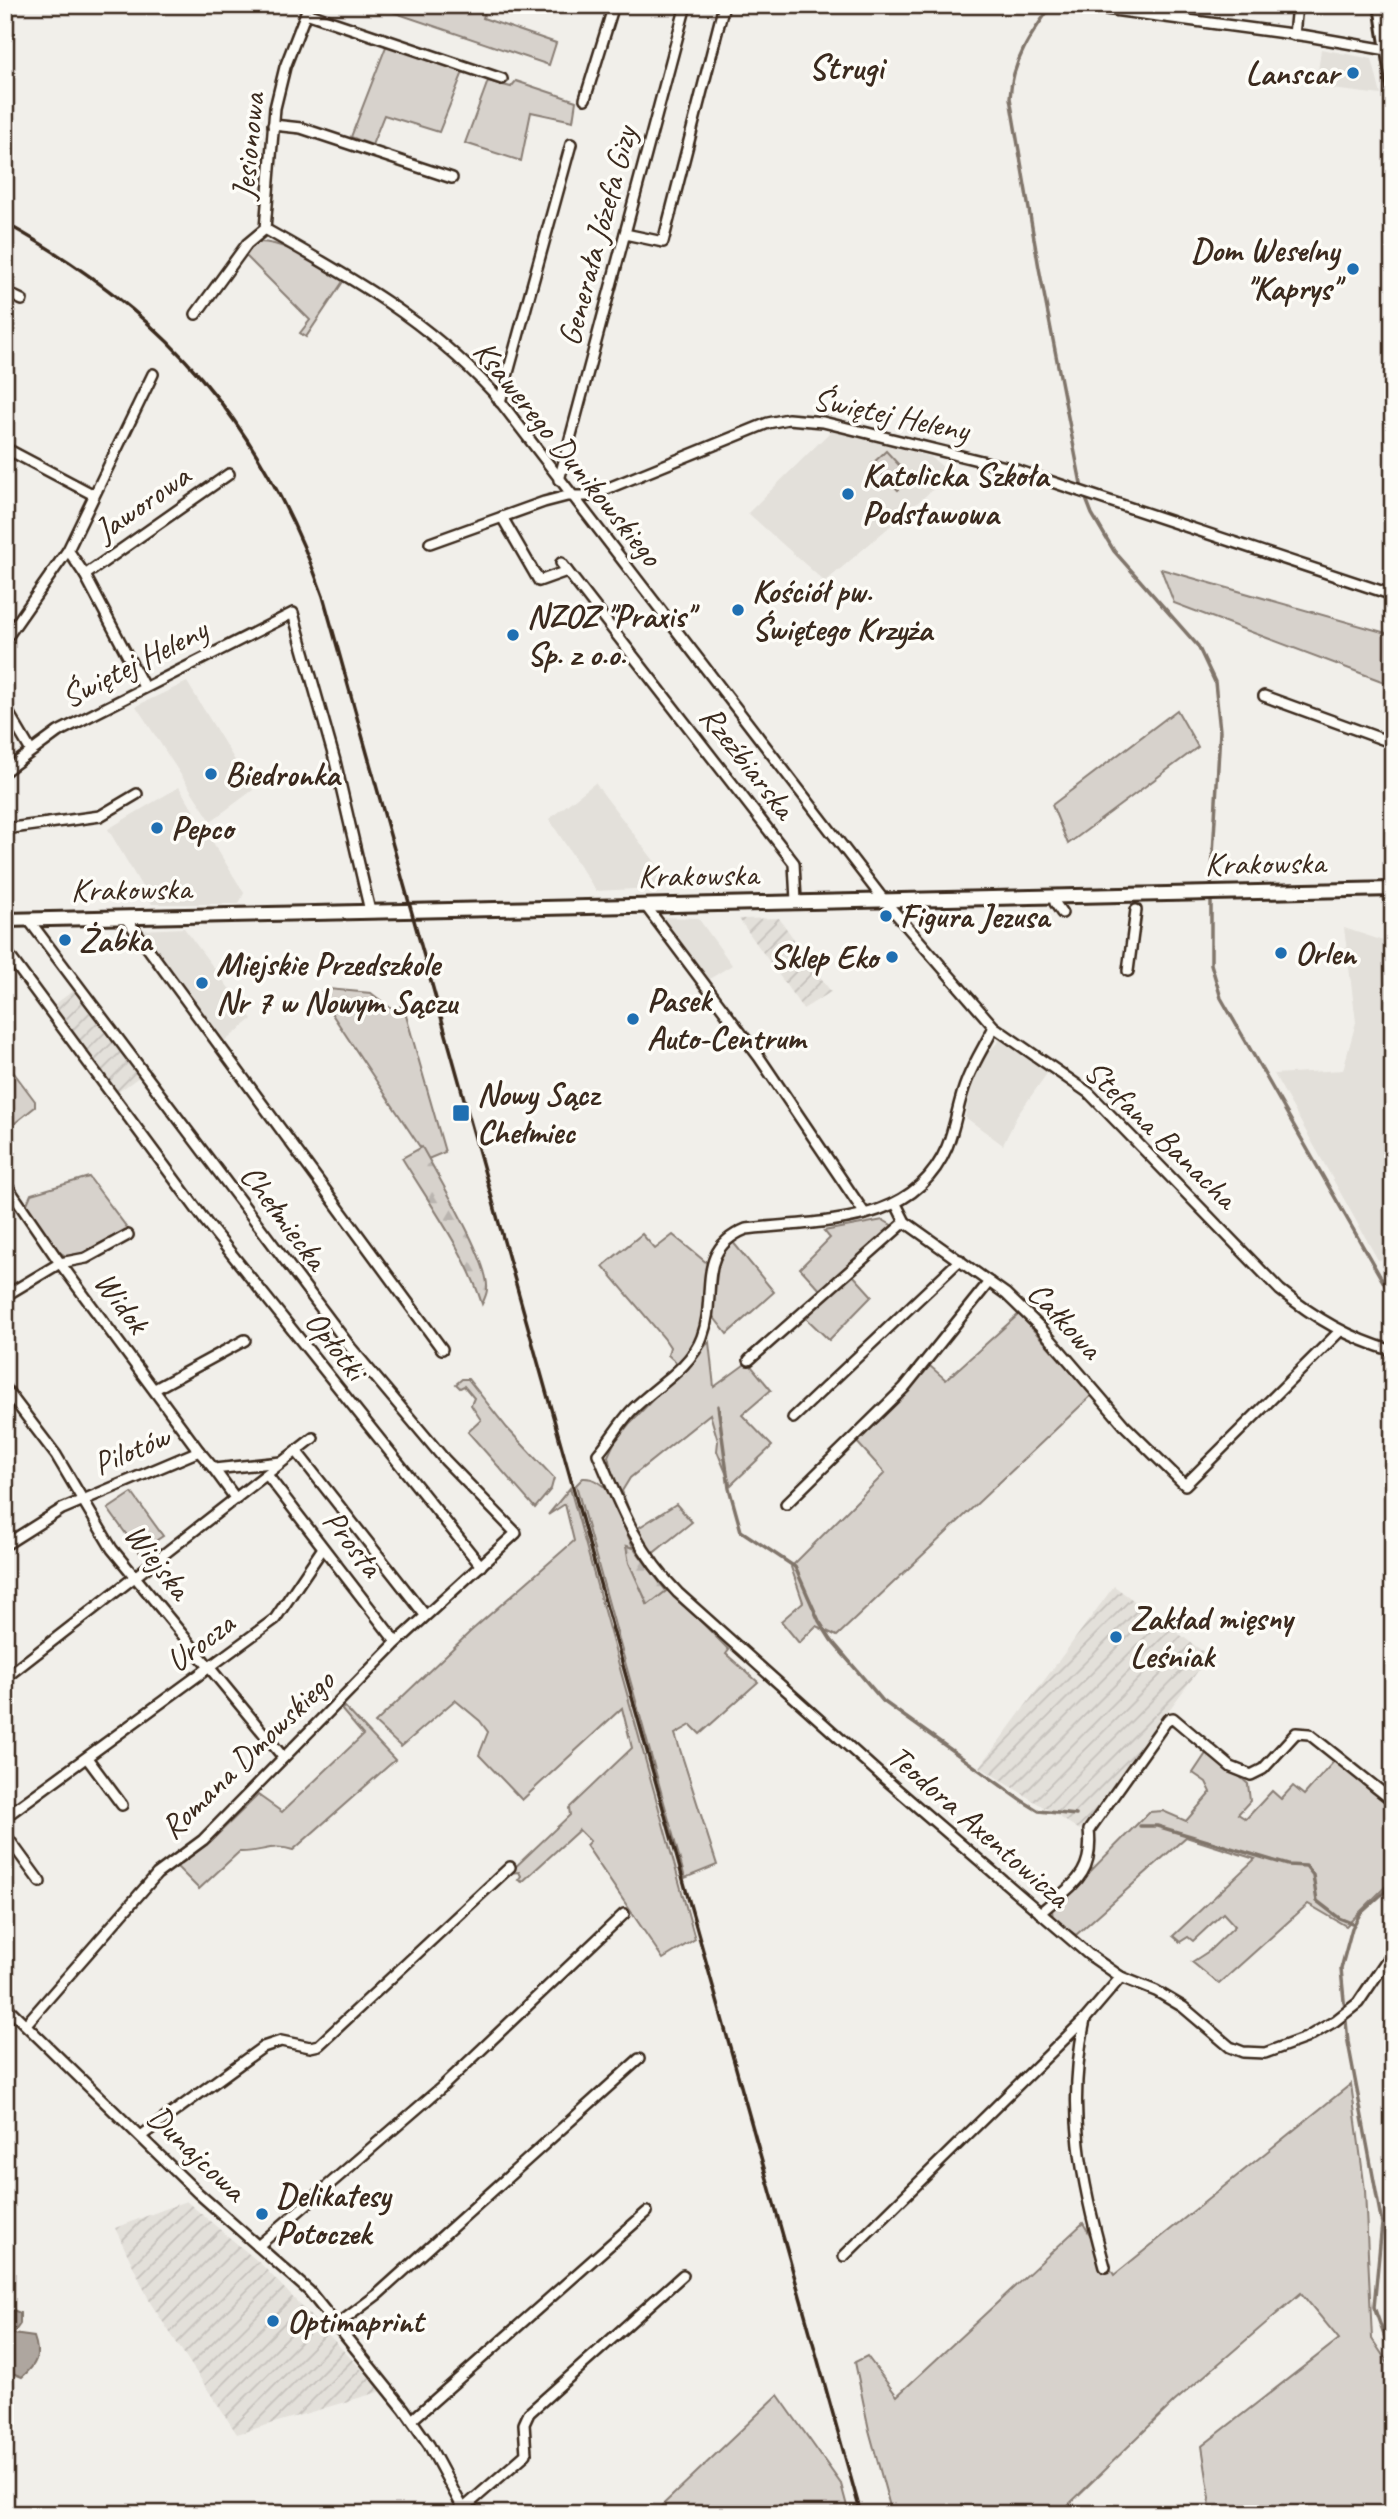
<svg xmlns="http://www.w3.org/2000/svg" width="1398" height="2519" viewBox="0 0 1398 2519" font-family="Caveat,sans-serif">
	<style>
		.built { fill: #e3e0da }
		.industrial { fill: url(#industrial-furrows) }
		.green { fill: #d7d2cc; stroke: #897e75; stroke-width: 2 }
		.forest { fill: url(#forest-firs); stroke: #897e75; stroke-width: 2 }
		.water { fill: #aea69f; stroke: #80746b; stroke-width: 2 }
		.lines { fill: none; stroke-linecap: round; stroke-linejoin: round }
		.stream { stroke: #80746b; stroke-width: 3.5 }
		.minor-casing { stroke: #3b2a1e; stroke-width: 14 }
		.tertiary-casing { stroke: #3b2a1e; stroke-width: 16 }
		.secondary-casing { stroke: #3b2a1e; stroke-width: 18 }
		.minor { stroke: #fdfcf7; stroke-width: 9 }
		.tertiary { stroke: #fdfcf7; stroke-width: 10 }
		.secondary { stroke: #fdfcf7; stroke-width: 12 }
		.rail { stroke: #3b2a1e; stroke-width: 3.5 }
		.poi-dot { fill: #1f6fb2; stroke: #fdfcf7; stroke-width: 2.5 }
		.labels { text-anchor: middle; dominant-baseline: central; stroke-width: 7; stroke-linejoin: round; paint-order: stroke }
		.poi-label { font-size: 33px; font-weight: bold; fill: #3b2a1e; stroke: #fdfcf7; text-anchor: start }
		.street-label { font-size: 33px; fill: #3b2a1e; stroke: #fdfcf7 }
		.neighbourhood-label { font-size: 35px; font-weight: bold; fill: #3b2a1e; stroke: #fdfcf7 }
	</style>
	<defs>
		<pattern id="industrial-furrows" width="10" height="10" patternUnits="userSpaceOnUse" patternTransform="scale(1.75)"><rect width="10" height="10" fill="#e3e0da"/><path d="M-1 1l2-2M0 10L10 0M9 11l2-2" fill="none" stroke="#c4c0bb"/></pattern>
		<pattern id="forest-firs" width="22" height="20" patternUnits="userSpaceOnUse" patternTransform="scale(1.75)"><rect width="22" height="20" fill="#d7d2cc"/><path d="M5 1l3.5 6h-7zM16 11l3.5 6h-7z" fill="#b9b4af"/></pattern>
	</defs>
	<rect width="100%" height="100%" fill="#f1efea"/>
	<filter id="ink" filterUnits="userSpaceOnUse"><feTurbulence type="fractalNoise" baseFrequency=".0143" numOctaves="2"/><feDisplacementMap in="SourceGraphic" scale="14" xChannelSelector="R" yChannelSelector="G"/><feConvolveMatrix kernelMatrix="1 2 1 2 8 2 1 2 1" color-interpolation-filters="sRGB"/></filter>
	<g filter="url(#ink)">
		<g class="built">
			<polygon points="1321,49 1372,59 1381,95 1316,87"/>
			<polygon points="832,430 931,457 951,474 825,582 748,513"/>
			<polygon points="187,682 253,790 211,821 136,706"/>
			<polygon points="595,783 674,887 596,891 549,819"/>
			<polygon points="179,787 244,893 239,904 152,904 108,829"/>
			<polygon points="660,917 698,918 732,965 706,981"/>
			<polygon points="184,928 252,1019 224,1042 141,930"/>
			<polygon points="1344,928 1393,944 1393,1257 1378,1260 1274,1074 1343,1070 1356,1022"/>
			<polygon points="1000,1040 1048,1072 1017,1116 1003,1145 965,1117 971,1087 986,1054"/>
		</g>
		<g class="industrial">
			<polygon points="779,918 831,992 803,1009 739,919"/>
			<polygon points="73,991 139,1077 114,1095 51,1007"/>
			<polygon points="1114,1586 1209,1656 1080,1830 980,1767"/>
			<polygon points="186,2201 261,2264 382,2391 237,2434 151,2304 115,2228"/>
		</g>
		<g class="green">
			<polygon points="372,5 487,5 483,18 556,43 549,65"/>
			<polygon points="387,44 463,72 439,132 384,115 372,145 351,137"/>
			<polygon points="488,81 511,87 516,81 576,101 573,121 531,112 521,161 465,143"/>
			<path d="M257,242C287,241 318,266 344,280L306,337L300,333L310,320L245,255Z"/>
			<polygon points="886,451 911,478 898,490 872,464"/>
			<polygon points="1161,569 1393,635 1387,683 1174,603"/>
			<polygon points="1177,710 1198,747 1068,844 1052,805"/>
			<polygon points="328,989 371,993 393,1010 403,1005 445,1152 428,1159 318,993"/>
			<polygon points="5,1061 35,1101 35,1107 5,1131"/>
			<polygon points="89,1177 128,1229 71,1259 56,1250 26,1206 31,1194"/>
			<polygon points="883,1220 893,1226 822,1292 800,1268 830,1238 824,1231"/>
			<polygon points="642,1234 655,1249 673,1235 708,1264 699,1335 679,1365 668,1355 670,1347 664,1338 603,1266"/>
			<path d="M732,1241L774,1292L727,1334L712,1315C713,1286 713,1263 732,1241Z"/>
			<polygon points="853,1275 872,1296 829,1340 805,1317"/>
			<polygon points="1019,1314 1092,1395 837,1636 816,1626 799,1643 781,1621 803,1602 791,1567 885,1473 855,1440 930,1366 946,1380"/>
			<polygon points="709,1342 714,1387 748,1362 771,1390 742,1415 772,1446 731,1485 717,1451 718,1441 710,1414 630,1478 622,1491 634,1524 612,1474 608,1456 614,1443 630,1423"/>
			<polygon points="462,1379 468,1379 507,1428 554,1478 551,1489 535,1508 468,1432 481,1420 471,1405 474,1398 464,1386 460,1388 456,1384"/>
			<path d="M583,1478C614,1476 620,1525 634,1548L626,1546L647,1604L666,1591L653,1577L655,1575L729,1650L726,1654L758,1682L700,1734L691,1725L675,1734L717,1865L685,1878L576,1485Z"/>
			<polygon points="570,1488 695,1939 663,1959 586,1845 590,1841 579,1830 522,1882 518,1880 521,1876 519,1872 509,1873 570,1815 569,1808 632,1748 622,1708 522,1800 479,1755 488,1732 480,1721 455,1700 401,1747 375,1723 471,1631 574,1541 565,1504 548,1515"/>
			<polygon points="132,1493 163,1536 139,1552 108,1509"/>
			<polygon points="676,1504 692,1522 651,1555 635,1530"/>
			<path d="M345,1707L395,1760L293,1850C272,1843 261,1853 239,1852L199,1889L176,1866L210,1842L258,1795L282,1812L363,1735L341,1709Z"/>
			<polygon points="1209,1749 1248,1784 1250,1801 1238,1814 1246,1819 1272,1791 1281,1799 1293,1786 1304,1795 1335,1760 1393,1805 1393,1879 1346,1926 1308,1904 1219,1984 1192,1962 1209,1951 1235,1926 1223,1913 1193,1941 1188,1937 1180,1942 1173,1936 1255,1859 1186,1837 1076,1935 1053,1919 1052,1910 1149,1812 1163,1811 1186,1821 1211,1792 1206,1782 1193,1773"/>
			<polygon points="1351,2084 1365,2190 1372,2339 1393,2371 1393,2514 1208,2514 1210,2498 1202,2446 1339,2339 1301,2293 1174,2402 1059,2514 892,2514 869,2430 855,2362 867,2356 897,2396 1083,2223 1114,2275"/>
			<polygon points="778,2395 841,2484 849,2514 653,2514"/>
		</g>
		<g class="forest">
			<path d="M422,1147C436,1173 490,1263 487,1289C487,1294 484,1300 482,1304C466,1253 430,1204 402,1158Z"/>
			<polygon points="626,1546 634,1548 666,1591 648,1605 629,1563"/>
		</g>
		<path class="water" d="M13,2310L20,2313V2324L13,2334L34,2337C41,2356 36,2365 22,2377L5,2370L9,2327L5,2316Z"/>
		<g class="lines">
			<g class="stream">
				<path d="M1052,5C1031,34 1012,61 1010,98L1039,268L1082,489"/>
				<polyline points="1085,496 1092,514 1114,551 1198,646 1215,682 1220,731 1211,889"/>
				<polyline points="1211,897 1211,964 1221,998 1393,1299"/>
				<polyline points="718,1406 729,1488 741,1531 795,1567 819,1621 831,1640 883,1701 1021,1800 1039,1811 1076,1815"/>
				<polyline points="1140,1826 1157,1826 1288,1865 1306,1866 1313,1875 1317,1901 1339,1918 1354,1924"/>
				<polyline points="1393,1884 1360,1914 1352,1928 1341,1969 1348,2042 1382,2224 1374,2307 1393,2360"/>
			</g>
			<defs>
				<g id="minor">
					<polyline points="1076,5 1307,36 1393,51"/>
					<polyline points="306,13 502,79"/>
					<polyline points="1294,35 1297,5"/>
					<polyline points="585,99 614,5"/>
					<polyline points="273,125 301,128 452,178"/>
					<path d="M265,229C352,278 424,318 493,392L883,899L994,1027L1089,1093L1280,1290C1315,1318 1349,1338 1393,1351"/>
					<polyline points="625,234 663,242 724,5"/>
					<polyline points="5,292 22,300"/>
					<polyline points="196,314 247,244 265,229 275,108 285,67 309,5"/>
					<polyline points="500,402 571,144"/>
					<polyline points="5,448 94,495"/>
					<polyline points="559,480 686,5"/>
					<polyline points="502,517 539,581 567,571"/>
					<polyline points="430,543 544,502 567,496 589,496 768,423 788,419 823,422 1010,468 1393,595"/>
					<polyline points="68,550 85,575"/>
					<polyline points="561,563 794,863 796,901"/>
					<polyline points="5,640 68,550 153,374"/>
					<polyline points="144,687 85,575 229,474"/>
					<polyline points="1264,696 1393,743"/>
					<polyline points="5,707 31,751"/>
					<polyline points="5,771 58,732 293,613 335,761 370,911"/>
					<polyline points="5,829 100,816 137,794"/>
					<polyline points="1055,903 1062,913"/>
					<polyline points="645,905 759,1057 865,1214"/>
					<polyline points="125,917 442,1349"/>
					<polyline points="5,950 206,1222 481,1566"/>
					<polyline points="1128,971 1136,910"/>
					<path d="M994,1027C985,1045 974,1062 967,1080C958,1101 956,1125 947,1147C913,1228 819,1220 746,1229C694,1250 718,1295 702,1337C691,1368 653,1388 631,1411C619,1424 610,1440 598,1454C620,1506 638,1553 678,1593L884,1778L1088,1954L1121,1977L1156,1991L1183,2007L1230,2047L1243,2052L1265,2053L1306,2038L1335,2021L1358,2003L1393,1951"/>
					<polyline points="5,1183 60,1263 199,1451"/>
					<polyline points="896,1204 905,1222 1006,1294 1040,1327 1124,1425 1185,1485 1340,1331"/>
					<polyline points="5,1296 60,1263 86,1258 128,1235"/>
					<polyline points="749,1360 905,1222"/>
					<polyline points="5,1388 56,1455 112,1549 283,1757"/>
					<polyline points="155,1389 245,1340"/>
					<polyline points="793,1418 960,1260"/>
					<polyline points="297,1452 425,1615"/>
					<polyline points="214,1469 236,1499"/>
					<polyline points="268,1476 396,1642"/>
					<polyline points="786,1504 904,1388 989,1282"/>
					<polyline points="5,1545 62,1509 199,1451 214,1469 281,1462"/>
					<polyline points="5,1678 313,1438"/>
					<polyline points="87,1758 122,1805"/>
					<polyline points="5,1817 275,1619 323,1548"/>
					<polyline points="5,1834 40,1882"/>
					<path d="M1040,1913C1071,1885 1094,1877 1089,1830L1168,1719L1173,1718L1231,1767L1251,1775L1263,1769L1296,1733L1309,1734L1393,1801"/>
					<polyline points="5,2005 198,2193 309,2291 404,2409 429,2445 466,2514"/>
					<path d="M1085,2020C1066,2108 1081,2181 1105,2267"/>
					<polyline points="27,2023 157,1874 203,1840 394,1645 516,1533 445,1460 351,1348 28,919"/>
					<polyline points="141,2136 263,2047 281,2041 310,2047 319,2045 510,1867"/>
					<polyline points="258,2246 442,2087 624,1914"/>
					<polyline points="844,2256 1086,2018 1121,1977"/>
					<polyline points="337,2325 378,2294 639,2059"/>
					<polyline points="412,2420 647,2212"/>
					<polyline points="464,2508 526,2454 524,2424 529,2413 683,2275"/>
				</g>
				<polyline id="tertiary" points="1380,5 1393,89"/>
				<polyline id="secondary" points="5,920 1393,889"/>
			</defs>
			<use href="#minor" class="minor-casing"/>
			<use href="#tertiary" class="tertiary-casing"/>
			<use href="#secondary" class="secondary-casing"/>
			<use href="#minor" class="minor"/>
			<use href="#tertiary" class="tertiary"/>
			<use href="#secondary" class="secondary"/>
			<path class="rail" d="M5,223C165,311 262,424 323,596L861,2514"/>
		</g>
	</g>
	<g class="poi-dot">
		<circle cx="1353" cy="73" r="7"/>
		<circle cx="1353" cy="269" r="7"/>
		<circle cx="848" cy="494" r="7"/>
		<circle cx="738" cy="610" r="7"/>
		<circle cx="513" cy="635" r="7"/>
		<circle cx="211" cy="774" r="7"/>
		<circle cx="157" cy="828" r="7"/>
		<circle cx="886" cy="916" r="7"/>
		<circle cx="65" cy="940" r="7"/>
		<circle cx="1281" cy="953" r="7"/>
		<circle cx="892" cy="957" r="7"/>
		<circle cx="202" cy="983" r="7"/>
		<circle cx="633" cy="1019" r="7"/>
		<rect x="452" y="1104" width="18" height="18" rx="3.5"/>
		<circle cx="1116" cy="1637" r="7"/>
		<circle cx="262" cy="2214" r="7"/>
		<circle cx="273" cy="2321" r="7"/>
	</g>
	<g class="labels">
		<g class="poi-label">
			<text x="1339" y="73" text-anchor="end">Lanscar</text>
			<text x="1339" y="250" text-anchor="end">Dom Weselny<tspan x="1339" dy="38">"Kaprys"</tspan></text>
			<text x="862" y="475">Katolicka Szkoła<tspan x="862" dy="38">Podstawowa</tspan></text>
			<text x="752" y="591">Kościół pw.<tspan x="752" dy="38">Świętego Krzyża</tspan></text>
			<text x="527" y="616">NZOZ "Praxis"<tspan x="527" dy="38">Sp. z o.o.</tspan></text>
			<text x="225" y="774">Biedronka</text>
			<text x="171" y="828">Pepco</text>
			<text x="900" y="916">Figura Jezusa</text>
			<text x="79" y="940">Żabka</text>
			<text x="1295" y="953">Orlen</text>
			<text x="878" y="957" text-anchor="end">Sklep Eko</text>
			<text x="216" y="964">Miejskie Przedszkole<tspan x="216" dy="38">Nr 7 w Nowym Sączu</tspan></text>
			<text x="647" y="1000">Pasek<tspan x="647" dy="38">Auto-Centrum</tspan></text>
			<text x="477" y="1094">Nowy Sącz<tspan x="477" dy="38">Chełmiec</tspan></text>
			<text x="1130" y="1618">Zakład mięsny<tspan x="1130" dy="38">Leśniak</tspan></text>
			<text x="276" y="2195">Delikatesy<tspan x="276" dy="38">Potoczek</tspan></text>
			<text x="287" y="2321">Optimaprint</text>
		</g>
		<g class="street-label">
			<text transform="translate(248 146) rotate(-84)">Jesionowa</text>
			<text transform="translate(597 236) rotate(-75)">Generała Józefa Gizy</text>
			<text transform="translate(891 414) rotate(12)">Świętej Heleny</text>
			<text transform="translate(568 453) rotate(51)">Ksawerego Dunikowskiego</text>
			<text transform="translate(142 503) rotate(-35)">Jaworowa</text>
			<text transform="translate(134 663) rotate(-27)">Świętej Heleny</text>
			<text transform="translate(748 762) rotate(52)">Rzeźbiarska</text>
			<text transform="translate(1265 863) rotate(-1)">Krakowska</text>
			<text transform="translate(698 875) rotate(-1)">Krakowska</text>
			<text transform="translate(131 889) rotate(-1)">Krakowska</text>
			<text transform="translate(1161 1134) rotate(44)">Stefana Banacha</text>
			<text transform="translate(284 1217) rotate(53)">Chełmiecka</text>
			<text transform="translate(122 1302) rotate(53)">Widok</text>
			<text transform="translate(1065 1320) rotate(47)">Całkowa</text>
			<text transform="translate(336 1345) rotate(52)">Opłotki</text>
			<text transform="translate(131 1450) rotate(-23)">Pilotów</text>
			<text transform="translate(353 1543) rotate(52)">Prosta</text>
			<text transform="translate(158 1561) rotate(52)">Wiejska</text>
			<text transform="translate(200 1642) rotate(-37)">Urocza</text>
			<text transform="translate(247 1754) rotate(-44)">Romana Dmowskiego</text>
			<text transform="translate(979 1826) rotate(41)">Teodora Axentowicza</text>
			<text transform="translate(197 2153) rotate(44)">Dunajcowa</text>
		</g>
		<g class="neighbourhood-label">
			<text x="846" y="67">Strugi</text>
		</g>
	</g>
	<rect width="1398" height="2519" fill="none" stroke="#fdfcf7" stroke-width="28"/>
	<rect x="14" y="14" width="1370" height="2491" fill="none" stroke="#3b2a1e" stroke-width="2.5" filter="url(#ink)"/>
</svg>
